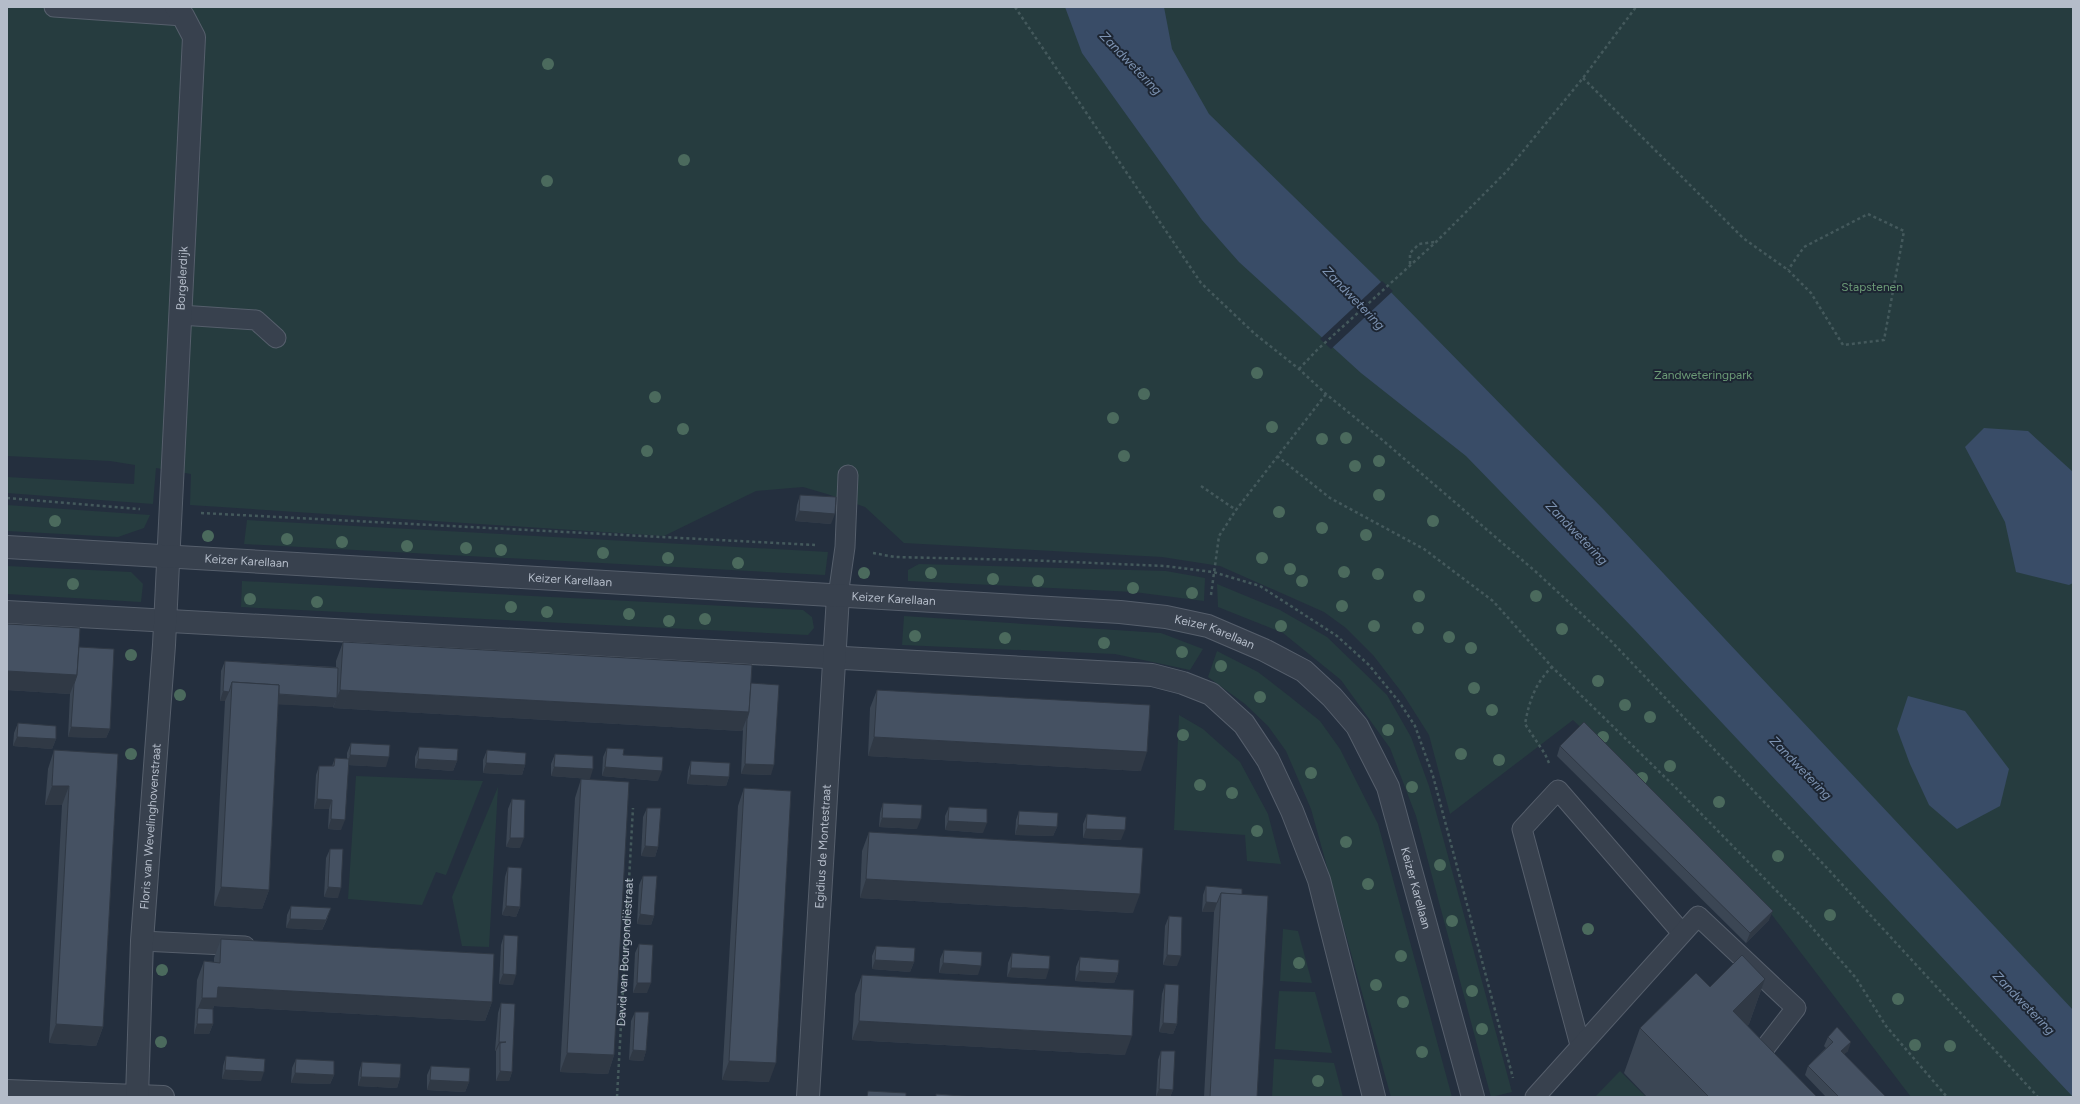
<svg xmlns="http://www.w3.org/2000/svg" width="2080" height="1104" viewBox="0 0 2080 1104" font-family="Figtree,sans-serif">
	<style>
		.green { fill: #263c3f }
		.water { fill: #394c67 }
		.pier { fill: #242f3e }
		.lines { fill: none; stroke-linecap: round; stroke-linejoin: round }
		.service-casing { stroke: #565f6c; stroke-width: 21 }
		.minor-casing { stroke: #565f6c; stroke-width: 24 }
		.tertiary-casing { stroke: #565f6c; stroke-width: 24 }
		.path { stroke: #44595c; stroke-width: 2.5; stroke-dasharray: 3 3; stroke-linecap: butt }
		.service { stroke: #38414e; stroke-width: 19 }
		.minor { stroke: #38414e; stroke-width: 22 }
		.tertiary { stroke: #38414e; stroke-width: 22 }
		.tree { fill: #4b6a5d }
		.wall { fill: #3b4654 }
		.shaded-wall { fill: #303945 }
		.building { fill: #455162; stroke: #303945 }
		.labels { text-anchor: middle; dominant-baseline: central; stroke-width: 4; stroke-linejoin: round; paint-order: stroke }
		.street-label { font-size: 12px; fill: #b4bcc9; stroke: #1d2633 }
		.park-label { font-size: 12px; fill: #6b9a76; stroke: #1d2633 }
		.water-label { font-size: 13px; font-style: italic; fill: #7c92b1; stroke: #1d2633 }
	</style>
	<rect width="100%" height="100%" fill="#242f3e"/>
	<g class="green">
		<polygon points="7,7 2073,7 2073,1097 1911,1097 1769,911 1573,720 1450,814 1429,735 1403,694 1373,655 1346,628 1324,612 1220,566 1162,557 904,543 865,507 827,494 803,487 756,491 664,536 190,505 191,474 156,468 153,504 7,493 7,477 134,484 135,465 110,461 7,456"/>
		<polygon points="7,505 150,515 144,528 118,537 7,531"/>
		<polygon points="247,520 828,552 825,575 244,544"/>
		<polygon points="919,564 1166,571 1205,578 1204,601 1134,592 908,581 908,570"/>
		<polygon points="7,566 131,572 143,584 141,602 7,594"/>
		<polygon points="242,581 803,610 812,617 814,628 808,635 241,607"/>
		<polygon points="1217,584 1280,610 1327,637 1387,695 1411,737 1429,786 1512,1092 1491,1097 1416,816 1390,748 1341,680 1283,633 1218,607"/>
		<polygon points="904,616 1161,633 1203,649 1190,670 1115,654 902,645"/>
		<polygon points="1217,651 1258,672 1289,696 1320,721 1340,749 1378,824 1452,1097 1391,1097 1311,809 1286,751 1268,726 1245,704 1208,677"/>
		<polygon points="1179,715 1203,729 1240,762 1268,814 1281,864 1247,861 1245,835 1174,830"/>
		<polygon points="356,776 483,781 446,875 436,872 422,905 348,899"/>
		<polygon points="498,787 489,947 462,946 452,897"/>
		<polygon points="1283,929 1298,931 1312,983 1280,981"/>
		<polygon points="1279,991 1315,992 1332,1053 1275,1049"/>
		<polygon points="1274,1059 1334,1063 1343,1097 1272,1097"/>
		<polygon points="1620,1071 1646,1097 1595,1097"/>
	</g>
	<g class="water">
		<polygon points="1065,7 1164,7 1172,49 1209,114 1378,279 1604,510 2073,1010 2073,1097 1634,629 1466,456 1361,373 1239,262 1202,220 1082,53"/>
		<polygon points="1984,428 2028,431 2073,472 2073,583 2069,585 2016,572 2005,522 1965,447"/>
		<polygon points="1908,696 1965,711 2009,769 2000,806 1957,829 1929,805 1910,764 1897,729"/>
	</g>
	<polygon class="pier" points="1382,281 1393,291 1331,349 1320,339"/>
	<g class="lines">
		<defs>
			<g id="service">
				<polyline points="54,7 183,16"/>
				<polyline points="180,315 256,320 276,338"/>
				<polyline points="838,596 845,547 848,475"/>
				<polyline points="142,941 245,946"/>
				<polyline points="1580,1045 1522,829 1558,790 1682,933"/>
				<polyline points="1535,1097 1698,916 1796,1008 1751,1066 1782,1097"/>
			</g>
			<g id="minor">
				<polyline points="7,612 1152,675 1183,683 1211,694 1244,724 1268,760 1292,811 1319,880 1374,1097"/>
				<polyline points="7,1091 163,1097"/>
				<path id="s2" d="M137,1097L142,941L164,645L194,37L183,16L176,7"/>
				<path id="s3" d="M808,1097L838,596"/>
			</g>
			<g id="tertiary">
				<path id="s4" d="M7,547L1120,612L1166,617L1208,626L1264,650L1304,671L1332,697L1357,726L1388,787L1473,1097"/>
			</g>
		</defs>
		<use href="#service" class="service-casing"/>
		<use href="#minor" class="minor-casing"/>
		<use href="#tertiary" class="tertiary-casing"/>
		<g class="path">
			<polyline points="1015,7 1201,283 1255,334 1299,369 1326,394 1380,438 1535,571 1612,642 1827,868 2038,1097"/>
			<polyline points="1583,78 1743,238 1788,270 1811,293 1843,345 1884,340 1904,231 1868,214 1804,247 1788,270"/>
			<polyline points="1410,264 1410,253 1419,244 1435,242"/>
			<polyline points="1299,369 1317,350 1436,242 1506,172 1583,78 1636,7"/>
			<polyline points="1277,456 1330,498 1424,549 1493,601 1552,667 1675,787 1808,923 1856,978 1886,1026 1947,1097"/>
			<polyline points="1201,486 1236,510"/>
			<polyline points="7,498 140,509"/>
			<polyline points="201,513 815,545"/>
			<polyline points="873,553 895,557 1024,560 1165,566 1213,572 1260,586 1337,636 1369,665 1400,703 1415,726 1433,776 1513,1078"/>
			<polyline points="1211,595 1219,536 1236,510 1326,394"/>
			<path d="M1549,763L1545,754L1525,724C1529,702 1535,683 1552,667"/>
			<path id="s1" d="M617,1097L633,808"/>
		</g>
		<use href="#service" class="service"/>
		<use href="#minor" class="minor"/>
		<use href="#tertiary" class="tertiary"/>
	</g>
	<g class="tree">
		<circle cx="548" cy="64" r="6"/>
		<circle cx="684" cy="160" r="6"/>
		<circle cx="547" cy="181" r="6"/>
		<circle cx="1257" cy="373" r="6"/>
		<circle cx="1144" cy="394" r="6"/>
		<circle cx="655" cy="397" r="6"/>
		<circle cx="1113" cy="418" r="6"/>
		<circle cx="1272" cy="427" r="6"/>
		<circle cx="683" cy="429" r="6"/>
		<circle cx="1346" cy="438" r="6"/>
		<circle cx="1322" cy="439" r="6"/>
		<circle cx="647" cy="451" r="6"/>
		<circle cx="1124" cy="456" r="6"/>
		<circle cx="1379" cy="461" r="6"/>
		<circle cx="1355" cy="466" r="6"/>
		<circle cx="1379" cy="495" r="6"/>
		<circle cx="1279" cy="512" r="6"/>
		<circle cx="55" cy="521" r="6"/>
		<circle cx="1433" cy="521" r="6"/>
		<circle cx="1322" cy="528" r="6"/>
		<circle cx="1366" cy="535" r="6"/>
		<circle cx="208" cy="536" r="6"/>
		<circle cx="287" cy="539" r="6"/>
		<circle cx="342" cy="542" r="6"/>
		<circle cx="407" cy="546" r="6"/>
		<circle cx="466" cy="548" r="6"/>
		<circle cx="501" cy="550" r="6"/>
		<circle cx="603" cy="553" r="6"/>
		<circle cx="668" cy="558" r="6"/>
		<circle cx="1262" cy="558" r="6"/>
		<circle cx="738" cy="563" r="6"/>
		<circle cx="1290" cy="569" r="6"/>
		<circle cx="1344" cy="572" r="6"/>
		<circle cx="864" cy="573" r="6"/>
		<circle cx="931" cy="573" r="6"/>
		<circle cx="1378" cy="574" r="6"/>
		<circle cx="993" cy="579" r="6"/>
		<circle cx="1038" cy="581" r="6"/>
		<circle cx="1302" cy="581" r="6"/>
		<circle cx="73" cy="584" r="6"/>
		<circle cx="1133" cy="588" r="6"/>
		<circle cx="1192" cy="593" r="6"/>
		<circle cx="1419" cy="596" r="6"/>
		<circle cx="1536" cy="596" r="6"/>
		<circle cx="250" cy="599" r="6"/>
		<circle cx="317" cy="602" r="6"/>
		<circle cx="1342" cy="606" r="6"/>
		<circle cx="511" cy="607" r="6"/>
		<circle cx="547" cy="612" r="6"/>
		<circle cx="629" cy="614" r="6"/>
		<circle cx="705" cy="619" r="6"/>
		<circle cx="669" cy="621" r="6"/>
		<circle cx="1281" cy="626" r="6"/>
		<circle cx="1374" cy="626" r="6"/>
		<circle cx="1418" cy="628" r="6"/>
		<circle cx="1562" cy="629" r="6"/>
		<circle cx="915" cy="636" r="6"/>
		<circle cx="1449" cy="637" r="6"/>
		<circle cx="1005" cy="638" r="6"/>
		<circle cx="1104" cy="643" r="6"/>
		<circle cx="1471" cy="648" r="6"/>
		<circle cx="1182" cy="652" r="6"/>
		<circle cx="131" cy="655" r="6"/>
		<circle cx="1221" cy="666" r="6"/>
		<circle cx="1598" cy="681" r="6"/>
		<circle cx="1474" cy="688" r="6"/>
		<circle cx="180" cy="695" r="6"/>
		<circle cx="1260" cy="697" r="6"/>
		<circle cx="1625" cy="705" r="6"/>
		<circle cx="1492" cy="710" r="6"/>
		<circle cx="1650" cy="717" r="6"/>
		<circle cx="1388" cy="730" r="6"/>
		<circle cx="1183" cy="735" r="6"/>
		<circle cx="1603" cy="737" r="6"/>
		<circle cx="131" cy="754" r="6"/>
		<circle cx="1461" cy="754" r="6"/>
		<circle cx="1499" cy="760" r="6"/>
		<circle cx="1670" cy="766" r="6"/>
		<circle cx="1311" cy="773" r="6"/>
		<circle cx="1642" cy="778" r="6"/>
		<circle cx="1200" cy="785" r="6"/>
		<circle cx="1412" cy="787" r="6"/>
		<circle cx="1232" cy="793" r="6"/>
		<circle cx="1719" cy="802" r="6"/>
		<circle cx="1257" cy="831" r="6"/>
		<circle cx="1346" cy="842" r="6"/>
		<circle cx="1778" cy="856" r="6"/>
		<circle cx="1440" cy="865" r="6"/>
		<circle cx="1368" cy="884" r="6"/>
		<circle cx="1830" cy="915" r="6"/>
		<circle cx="1452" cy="921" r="6"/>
		<circle cx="1588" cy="929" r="6"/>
		<circle cx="1401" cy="956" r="6"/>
		<circle cx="1299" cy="963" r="6"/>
		<circle cx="162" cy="970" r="6"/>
		<circle cx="1376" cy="985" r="6"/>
		<circle cx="1472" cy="991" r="6"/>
		<circle cx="1898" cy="999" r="6"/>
		<circle cx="1403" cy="1002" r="6"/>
		<circle cx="1482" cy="1029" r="6"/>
		<circle cx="161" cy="1042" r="6"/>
		<circle cx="1915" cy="1045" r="6"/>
		<circle cx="1950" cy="1046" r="6"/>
		<circle cx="1422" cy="1052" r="6"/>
		<circle cx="1318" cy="1081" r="6"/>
	</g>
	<g class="wall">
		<polygon points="800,495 831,524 795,521 797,505"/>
		<polygon points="7,624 79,647 110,729 106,738 68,737 70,694 7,690"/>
		<polygon points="343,642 751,683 771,775 741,774 743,729 742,731 333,708 334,707 278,704 269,890 262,909 214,906 225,701 220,701 221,671 225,661 336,667 336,661"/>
		<polygon points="877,690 1141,771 868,756 870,708"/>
		<polygon points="18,723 56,739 52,749 13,746 14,733"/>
		<polygon points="351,743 386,767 348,765 341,830 328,829 329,809 314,809 316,775 319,766 332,766 335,758 347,759 347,753"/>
		<polygon points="1560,746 1769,920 1746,943 1557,756"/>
		<polygon points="419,747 457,761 453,771 415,768 415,757"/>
		<polygon points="607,748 623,755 658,781 602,776 603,757"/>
		<polygon points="54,750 118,754 103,1027 96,1046 49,1043 62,805 45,805 48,769"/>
		<polygon points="487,750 525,765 522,775 483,773 483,760"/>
		<polygon points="555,754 590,779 551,776 551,764"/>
		<polygon points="691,761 729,777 726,786 687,784 688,771"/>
		<polygon points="581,779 614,1055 608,1074 560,1072 575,798"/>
		<polygon points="744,788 769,1082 722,1080 738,806"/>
		<polygon points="512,799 520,848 506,847 508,809"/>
		<polygon points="883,803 917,829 879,827 880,813"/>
		<polygon points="949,807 983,833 945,830 945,816"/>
		<polygon points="647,808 658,847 655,857 641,856 643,817"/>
		<polygon points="1019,811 1057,827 1053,836 1015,835 1016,820"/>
		<polygon points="1087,814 1121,840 1083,838 1083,824"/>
		<polygon points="869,832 1133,913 860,898 862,851"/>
		<polygon points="330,849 338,898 324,897 326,858"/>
		<polygon points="508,867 520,907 516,917 502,915 505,877"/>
		<polygon points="643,876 654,916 651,925 637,924 639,885"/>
		<polygon points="1206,886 1242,895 1257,1097 1204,1097 1214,912 1202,912 1203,895"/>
		<polygon points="291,906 328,917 322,930 286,928 287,915"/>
		<polygon points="1169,916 1177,966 1163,965 1165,926"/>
		<polygon points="504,935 513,985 499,984 501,945"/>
		<polygon points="221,939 492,1002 485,1021 214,1006 213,1009 213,1024 209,1034 194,1034 197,980 204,961 214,962 214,958"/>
		<polygon points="639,944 647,993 633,993 635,953"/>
		<polygon points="876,946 914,962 910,972 872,969 872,956"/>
		<polygon points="944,950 978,975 939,973 940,959"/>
		<polygon points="1012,953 1046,979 1007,977 1008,963"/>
		<polygon points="1080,957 1118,973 1114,983 1075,981 1076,967"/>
		<polygon points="862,975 1125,1055 852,1040 855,994"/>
		<polygon points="1765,979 1749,1024 1747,1026 1817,1097 1647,1097 1624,1073 1640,1028"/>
		<polygon points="1165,984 1177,1024 1173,1034 1159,1032 1162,994"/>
		<polygon points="501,1003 512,1072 509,1081 496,1081 496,1051 495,1051 498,1013"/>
		<polygon points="635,1012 646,1051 643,1061 629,1060 631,1021"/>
		<polygon points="1828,1037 1848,1051 1844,1054 1886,1097 1826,1097 1805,1075 1808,1066 1826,1048 1824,1046"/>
		<polygon points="1161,1051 1173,1090 1170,1097 1156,1097 1158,1060"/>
		<polygon points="226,1056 261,1081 222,1079 223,1066"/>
		<polygon points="296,1059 334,1075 330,1084 291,1083 292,1068"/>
		<polygon points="362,1062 400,1078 397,1088 358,1086 359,1072"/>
		<polygon points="431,1066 469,1082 465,1092 427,1090 427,1075"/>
	</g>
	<g class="shaded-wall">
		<polygon points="799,511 835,514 831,524 795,521"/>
		<polygon points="7,671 77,675 70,694 7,690"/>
		<polygon points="340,690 749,712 742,731 333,708"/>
		<polygon points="223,691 229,692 225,701 220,701"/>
		<polygon points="232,692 337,698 333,707 231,702"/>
		<polygon points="71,727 110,729 106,738 68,737"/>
		<polygon points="17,737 56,739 52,749 13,746"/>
		<polygon points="874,737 1147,752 1141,771 868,756"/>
		<polygon points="350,755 389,757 386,767 347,765"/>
		<polygon points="418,759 457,761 453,771 415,768"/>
		<polygon points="486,763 525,765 522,775 483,773"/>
		<polygon points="745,764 774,765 771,775 741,774"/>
		<polygon points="554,767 593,769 590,779 551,776"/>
		<polygon points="605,767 662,771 658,781 602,776"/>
		<polygon points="690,775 729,777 726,786 687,784"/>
		<polygon points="52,786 69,786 62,805 45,805"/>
		<polygon points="317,799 332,800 329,809 314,809"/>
		<polygon points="882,818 921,819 917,829 879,827"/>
		<polygon points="331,819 345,820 341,830 328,829"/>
		<polygon points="948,821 987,823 983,833 945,830"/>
		<polygon points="1018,825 1057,827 1053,836 1015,835"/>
		<polygon points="1086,829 1125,830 1121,840 1083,838"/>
		<polygon points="510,838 524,838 520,848 506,847"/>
		<polygon points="645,846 658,847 655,857 641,856"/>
		<polygon points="866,879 1140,894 1133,913 860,898"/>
		<polygon points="221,887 269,890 262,909 214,906"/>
		<polygon points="328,887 341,888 338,898 324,897"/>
		<polygon points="1206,902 1217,903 1214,912 1202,912"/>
		<polygon points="506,906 520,907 516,917 502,915"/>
		<polygon points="331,908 322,930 286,928 290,919"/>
		<polygon points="1773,911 1769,920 1746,943 1750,933"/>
		<polygon points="640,914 654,916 651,925 637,924"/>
		<polygon points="1167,955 1181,956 1177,966 1163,965"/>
		<polygon points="875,960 914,962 910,972 872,969"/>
		<polygon points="943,963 981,966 978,975 939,973"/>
		<polygon points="1011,968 1049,969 1046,979 1007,977"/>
		<polygon points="1079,971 1118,973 1114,983 1075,981"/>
		<polygon points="503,974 516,975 513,985 499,984"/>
		<polygon points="1765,979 1749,1024 1716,1057 1733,1011"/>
		<polygon points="637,983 651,983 647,993 633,993"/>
		<polygon points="218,987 492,1002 485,1021 214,1006 210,1017 198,1008 195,1016 202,998"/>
		<polygon points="859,1021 1132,1036 1125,1055 852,1040"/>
		<polygon points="1163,1023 1177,1024 1173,1034 1159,1032"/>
		<polygon points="56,1024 103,1027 96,1046 49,1043"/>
		<polygon points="197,1024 213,1024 209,1034 194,1034"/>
		<polygon points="499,1042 506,1042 500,1043 496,1051 495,1051"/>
		<polygon points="1851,1042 1848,1051 1837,1060 1841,1051"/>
		<polygon points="633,1050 646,1051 643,1061 629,1060"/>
		<polygon points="567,1053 614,1055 608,1074 560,1072"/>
		<polygon points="729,1061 776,1063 769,1082 722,1080"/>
		<polygon points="225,1070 264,1072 261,1081 222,1079"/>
		<polygon points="500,1071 512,1072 509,1081 496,1081"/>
		<polygon points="295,1073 334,1075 330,1084 291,1083"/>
		<polygon points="361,1077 400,1078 397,1088 358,1086"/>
		<polygon points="430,1080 469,1082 465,1092 427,1090"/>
		<polygon points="1159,1089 1173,1090 1170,1097 1156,1097"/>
	</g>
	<g class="building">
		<polygon points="800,495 836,497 835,514 799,511"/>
		<polygon points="7,624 80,628 77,675 7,671"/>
		<polygon points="343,642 752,665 749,712 340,690"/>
		<polygon points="79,647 114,649 110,729 71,727 74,684 77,675"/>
		<polygon points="225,661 338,668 337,698 279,694 279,685 232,682 229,692 223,691"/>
		<polygon points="232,682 279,685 269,890 221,887"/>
		<polygon points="751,683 779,685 774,765 745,764 747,719 749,712"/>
		<polygon points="877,690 1150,705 1147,752 874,737"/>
		<polygon points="1584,722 1773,911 1750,933 1560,746"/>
		<polygon points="18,723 56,726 56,739 17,737"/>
		<polygon points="351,743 390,745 389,757 350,755"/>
		<polygon points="419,747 458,749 457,761 418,759"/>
		<polygon points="607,748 624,749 623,755 663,757 662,771 605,767"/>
		<polygon points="54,750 118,754 103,1027 56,1024 69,786 52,786"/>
		<polygon points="487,750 526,753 525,765 486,763"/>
		<polygon points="555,754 593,756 593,769 554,767"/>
		<polygon points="335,758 349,759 345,820 331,819 332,800 317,799 319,766 334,766"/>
		<polygon points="691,761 730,763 729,777 690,775"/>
		<polygon points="581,779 629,782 614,1055 567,1053"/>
		<polygon points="744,788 791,791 776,1063 729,1061"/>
		<polygon points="512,799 525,800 524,838 510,838"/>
		<polygon points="883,803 922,805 921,819 882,818"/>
		<polygon points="949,807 987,809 987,823 948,821"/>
		<polygon points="647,808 661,808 658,847 645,846"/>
		<polygon points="1019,811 1058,813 1057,827 1018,825"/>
		<polygon points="1087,814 1126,817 1125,830 1086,829"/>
		<polygon points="869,832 1143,848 1140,894 866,879"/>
		<polygon points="330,849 343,849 341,888 328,887"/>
		<polygon points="508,867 522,868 520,907 506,906"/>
		<polygon points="643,876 657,876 654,916 640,914"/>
		<polygon points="1206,886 1242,889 1242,895 1221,893 1217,903 1206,902"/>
		<polygon points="1221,893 1268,896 1257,1097 1210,1097"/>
		<polygon points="291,906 331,908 326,920 290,919"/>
		<polygon points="1169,916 1182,917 1181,956 1167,955"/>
		<polygon points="504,935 518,936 516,975 503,974"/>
		<polygon points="221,939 494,954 492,1002 218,987 217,998 202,998 204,961 220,963"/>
		<polygon points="639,944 653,945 651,983 637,983"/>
		<polygon points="876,946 915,948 914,962 875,960"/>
		<polygon points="944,950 982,952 981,966 943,963"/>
		<polygon points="1012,953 1050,956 1049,969 1011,968"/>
		<polygon points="1742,955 1765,979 1733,1011 1817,1097 1709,1097 1640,1028 1696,973 1710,987"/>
		<polygon points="1080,957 1119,960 1118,973 1079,971"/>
		<polygon points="862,975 1134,990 1132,1036 859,1021"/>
		<polygon points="1165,984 1179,985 1177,1024 1163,1023"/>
		<polygon points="501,1003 515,1004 512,1072 500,1071 500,1043 506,1042 499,1042"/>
		<polygon points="198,1008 213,1009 213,1024 197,1024"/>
		<polygon points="635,1012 649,1012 646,1051 633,1050"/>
		<polygon points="1837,1027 1851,1042 1841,1051 1886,1097 1839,1097 1808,1066 1833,1042 1828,1037"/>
		<polygon points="1161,1051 1175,1051 1173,1090 1159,1089"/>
		<polygon points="226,1056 265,1059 264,1072 225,1070"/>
		<polygon points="296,1059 334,1061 334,1075 295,1073"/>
		<polygon points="362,1062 401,1064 400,1078 361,1077"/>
		<polygon points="431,1066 470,1068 469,1082 430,1080"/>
		<polygon points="868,1091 906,1093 906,1097 867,1097"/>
		<polygon points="936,1094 974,1097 936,1097"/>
	</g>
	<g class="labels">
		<g class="street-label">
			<text stroke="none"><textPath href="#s2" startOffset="820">Borgelerdijk</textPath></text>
			<text stroke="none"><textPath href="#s4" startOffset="240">Keizer Karellaan</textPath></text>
			<text stroke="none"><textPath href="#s4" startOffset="564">Keizer Karellaan</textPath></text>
			<text stroke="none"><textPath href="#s4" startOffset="888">Keizer Karellaan</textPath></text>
			<text stroke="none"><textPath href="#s4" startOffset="1212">Keizer Karellaan</textPath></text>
			<text stroke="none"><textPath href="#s2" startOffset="271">Floris van Wevelinghovenstraat</textPath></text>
			<text stroke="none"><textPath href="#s3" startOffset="251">Egidius de Montestraat</textPath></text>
			<text stroke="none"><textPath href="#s4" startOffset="1560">Keizer Karellaan</textPath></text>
			<text stroke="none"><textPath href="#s1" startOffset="145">David van Bourgondiëstraat</textPath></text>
		</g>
		<g class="park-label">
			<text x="1872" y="287">Stapstenen</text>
			<text x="1703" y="375">Zandweteringpark</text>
		</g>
		<g class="water-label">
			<text transform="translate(1131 63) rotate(46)">Zandwetering</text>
			<text transform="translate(1354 298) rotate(46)">Zandwetering</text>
			<text transform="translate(1577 533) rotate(46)">Zandwetering</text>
			<text transform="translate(1801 768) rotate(46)">Zandwetering</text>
			<text transform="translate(2024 1003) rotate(46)">Zandwetering</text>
		</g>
	</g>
	<rect width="2080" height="1104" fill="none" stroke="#b4bcc9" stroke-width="16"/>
</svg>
